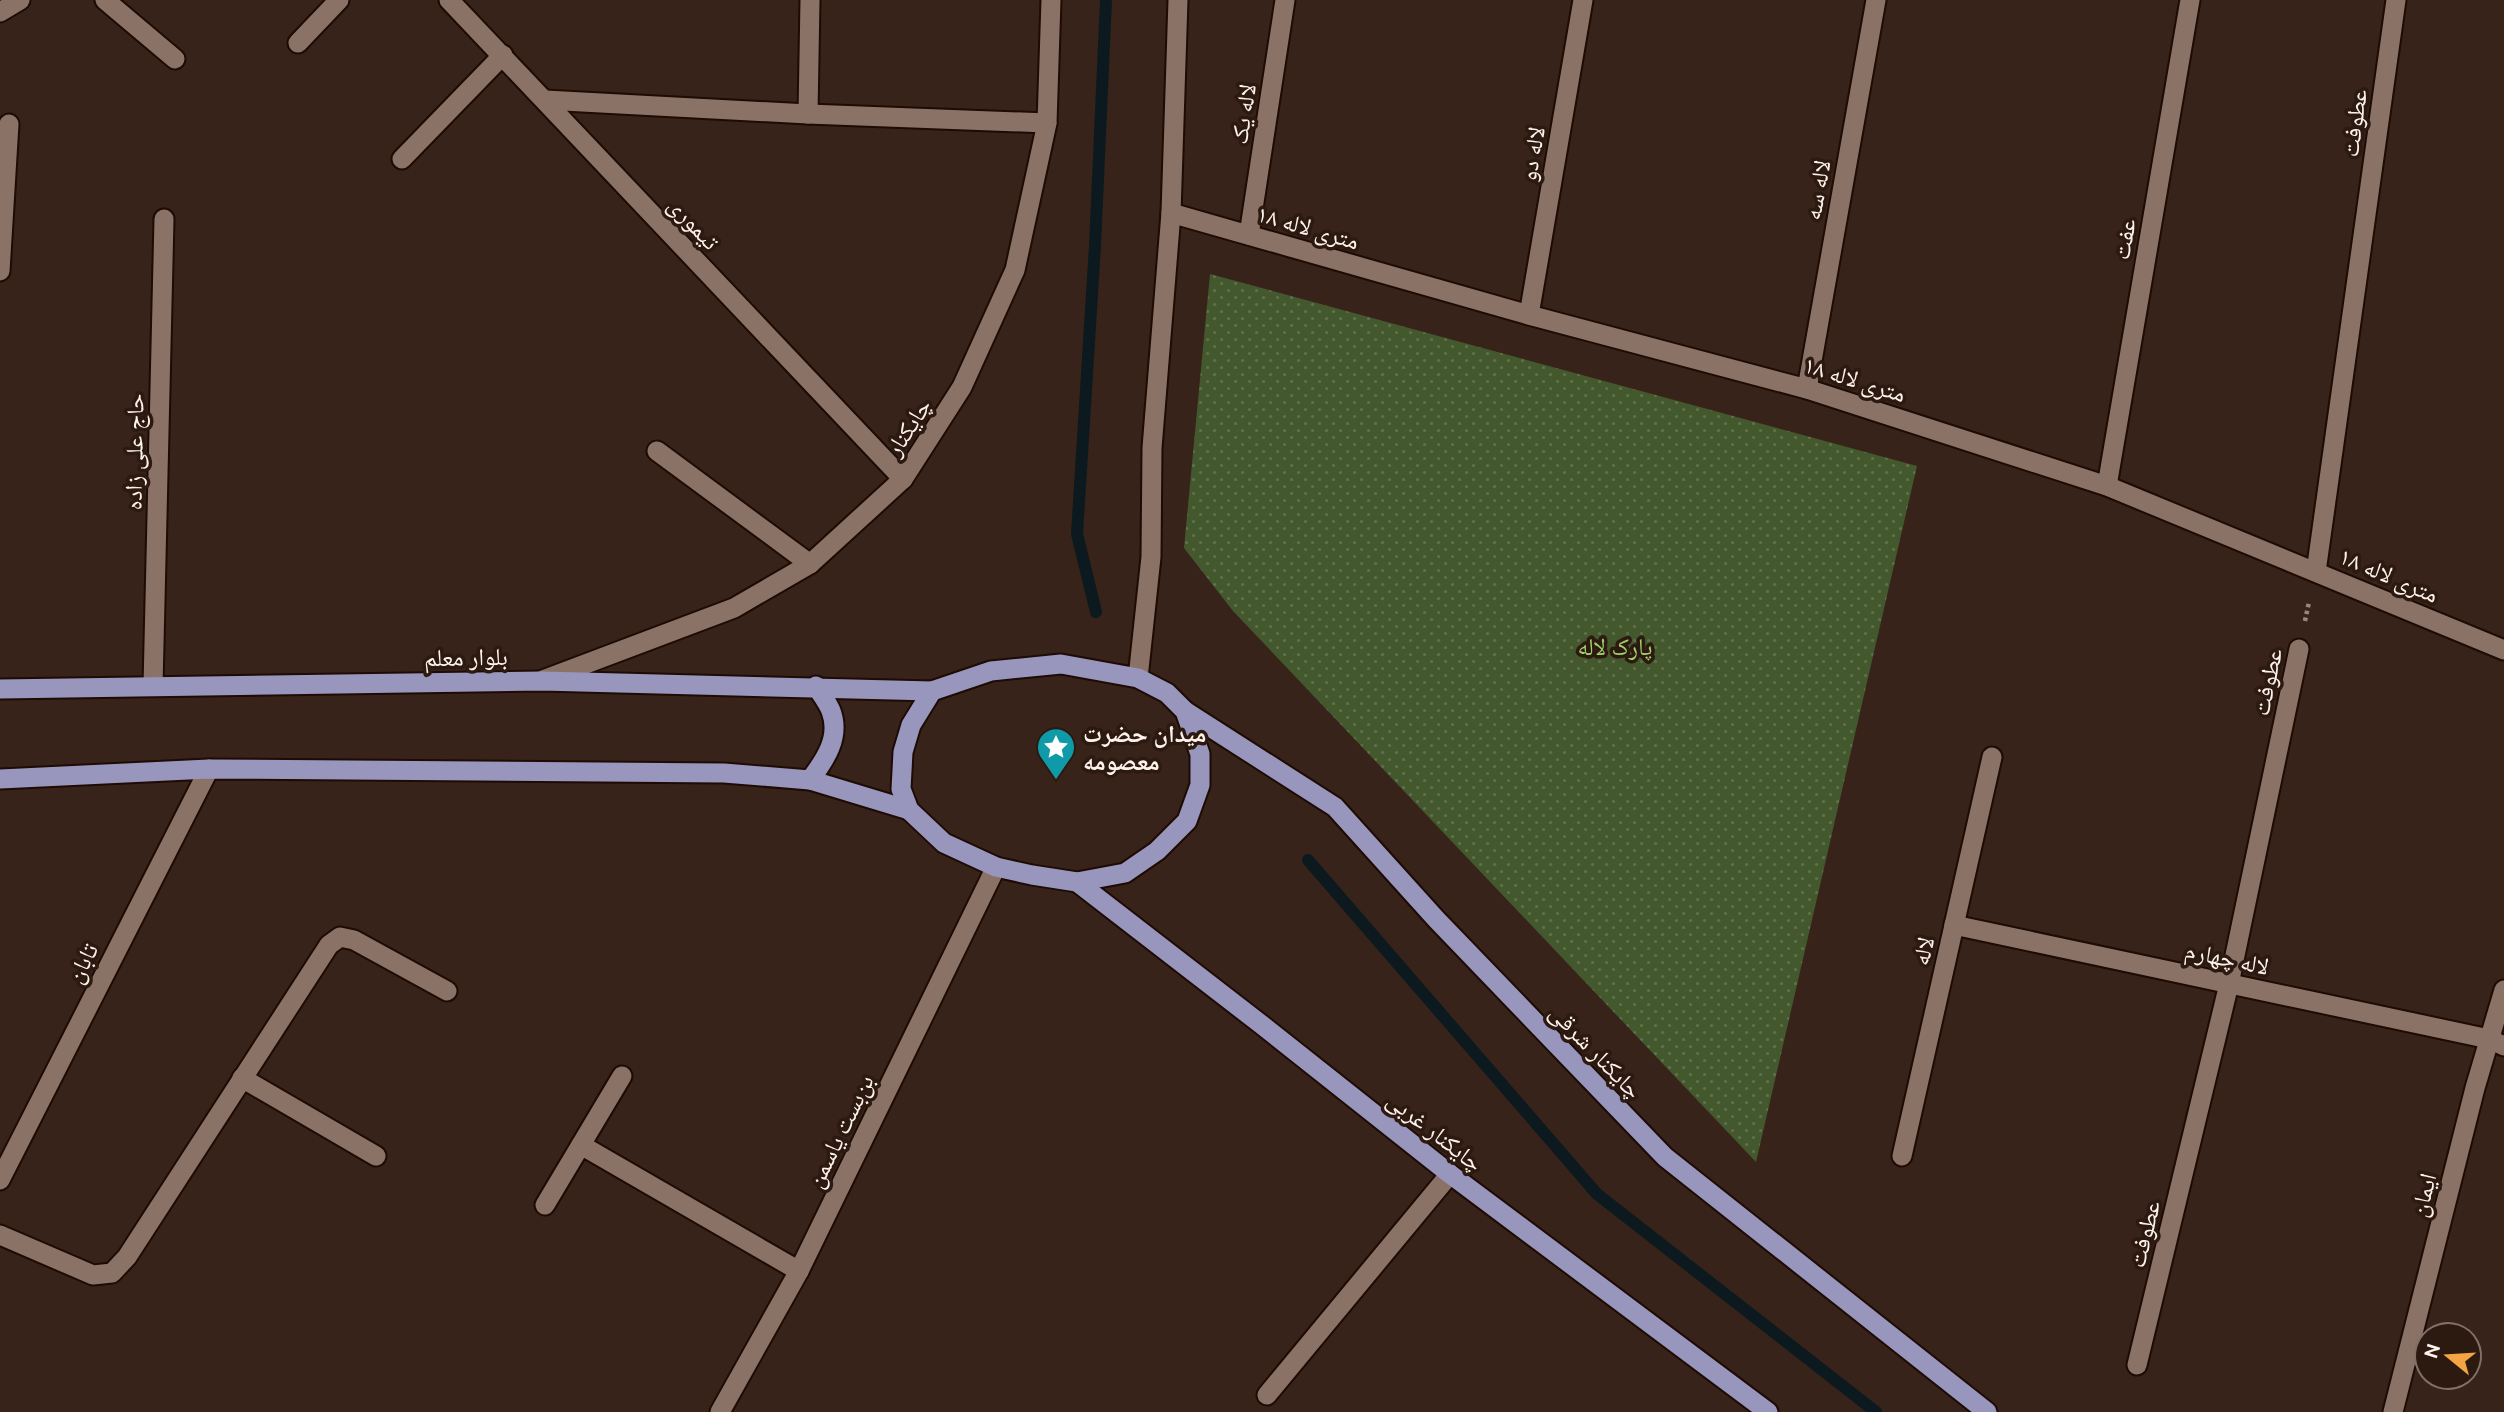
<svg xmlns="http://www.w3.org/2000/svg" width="2504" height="1412" viewBox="0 0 2504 1412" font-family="Ubuntu,'Noto Naskh Arabic',sans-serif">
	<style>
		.park { fill: url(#park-dots) }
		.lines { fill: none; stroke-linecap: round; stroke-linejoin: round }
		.stream { stroke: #0c1a1f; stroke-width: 12 }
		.service-casing { stroke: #1d0b04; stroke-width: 23 }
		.minor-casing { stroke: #1d0b04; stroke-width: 23 }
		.tertiary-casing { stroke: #1d0b04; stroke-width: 23 }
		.primary-casing { stroke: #1d0b04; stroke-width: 23 }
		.path { stroke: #988880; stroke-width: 4.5; stroke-dasharray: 3.5 3.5; stroke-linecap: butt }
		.service { stroke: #8b7267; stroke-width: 19 }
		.minor { stroke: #8b7267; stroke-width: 19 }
		.tertiary { stroke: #8b7267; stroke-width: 19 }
		.primary { stroke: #9996bd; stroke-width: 19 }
		.labels { text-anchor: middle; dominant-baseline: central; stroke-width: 7; stroke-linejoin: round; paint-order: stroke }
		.street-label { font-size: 24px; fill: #fef2ed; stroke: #2c1910 }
		.park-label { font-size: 24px; fill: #a0d16c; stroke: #2c1910 }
		.poi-label { font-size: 24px; font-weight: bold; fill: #fef2ed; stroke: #2c1910; text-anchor: start }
	</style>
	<defs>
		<pattern id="park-dots" width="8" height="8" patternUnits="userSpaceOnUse" patternTransform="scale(1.75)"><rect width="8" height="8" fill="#43582d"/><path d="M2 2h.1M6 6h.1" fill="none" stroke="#5f704c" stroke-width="1.8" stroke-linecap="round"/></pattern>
	</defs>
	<rect width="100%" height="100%" fill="#372319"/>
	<polygon class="park" points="1210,274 1917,466 1756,1162 1233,611 1184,548"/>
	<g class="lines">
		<g class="stream">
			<polyline points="1096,612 1077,534 1095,246 1106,0"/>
			<polyline points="1308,860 1597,1194 1876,1412"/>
		</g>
		<defs>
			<g id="service">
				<polyline points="1529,315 1583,0"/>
				<polyline points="1807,389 1876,0"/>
				<polyline points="2107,486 2190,0"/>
				<polyline points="1902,1156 1992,757"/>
			</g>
			<g id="minor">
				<polyline points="105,0 175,59"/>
				<polyline points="449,0 903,479"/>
				<polyline points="0,12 20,0"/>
				<polyline points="298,43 339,0"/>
				<polyline points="545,100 808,114 1047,123"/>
				<polyline points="808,114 810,0"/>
				<polyline points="402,159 503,55"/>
				<polyline points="1171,213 1529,315 1807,389 2107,486 2504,650"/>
				<polyline points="1249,235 1285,0"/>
				<polyline points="0,271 9,124"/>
				<polyline points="657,451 810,564"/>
				<polyline points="2316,572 2396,0"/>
				<polyline points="153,686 164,219"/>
				<polyline points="1954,925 2489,1039 2504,1046"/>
				<polyline points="242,1078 376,1156"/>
				<polyline points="581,1145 799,1271"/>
				<polyline points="0,1180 209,769"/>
				<polyline points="545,1205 622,1076"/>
				<polyline points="0,1235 93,1275 112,1273 127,1257 329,945 340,937 354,940 447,991"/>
				<polyline points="2137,1365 2229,984 2299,649"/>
				<polyline points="1267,1395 1450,1174"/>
				<polyline points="720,1412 799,1271 996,867"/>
				<polyline points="2393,1412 2475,1088 2504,990"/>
			</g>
			<g id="tertiary">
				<polyline points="1138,678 1151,557 1152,448 1171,213 1178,0"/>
				<polyline points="543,680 734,608 810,564 903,479 962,387 1015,270 1047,123 1051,0"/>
			</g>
			<g id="primary">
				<polygon points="1061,664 1138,678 1167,693 1185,711 1200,754 1200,785 1187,821 1157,851 1125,873 1077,882 1032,875 996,867 944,843 909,810 901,789 903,752 911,725 932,691 991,671"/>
				<polyline points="0,689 542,681 932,691"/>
				<polyline points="1185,711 1335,807 1436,919 1665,1157 1987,1412"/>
				<polyline points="0,779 209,769 724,773 810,780 909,810"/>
				<path d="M810,780C825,760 841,737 831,711C828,703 821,694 816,686"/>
				<polyline points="1077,882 1262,1025 1450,1174 1768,1412"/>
			</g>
		</defs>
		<use href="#service" class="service-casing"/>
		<use href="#minor" class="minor-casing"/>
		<use href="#tertiary" class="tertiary-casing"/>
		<use href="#primary" class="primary-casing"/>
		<polyline class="path" points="2305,621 2309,602"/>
		<use href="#service" class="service"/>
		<use href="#minor" class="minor"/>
		<use href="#tertiary" class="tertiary"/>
		<use href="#primary" class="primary"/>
	</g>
	<defs>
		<symbol id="sight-pin" viewBox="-11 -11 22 30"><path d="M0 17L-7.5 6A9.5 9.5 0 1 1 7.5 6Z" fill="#0f9aa8" stroke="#2c1910"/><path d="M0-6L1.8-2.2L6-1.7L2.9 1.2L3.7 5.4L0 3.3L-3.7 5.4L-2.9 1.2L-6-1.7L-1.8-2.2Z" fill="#fff"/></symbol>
	</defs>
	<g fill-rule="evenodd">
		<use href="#sight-pin" x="1034" y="725" width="44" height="60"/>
	</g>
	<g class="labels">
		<g class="street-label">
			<text transform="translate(1243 114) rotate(-81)">لاله یک</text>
			<text transform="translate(2354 123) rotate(-82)">عطوفت</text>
			<text transform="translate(1532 154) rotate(-80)">لاله دو</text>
			<text transform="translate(1817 190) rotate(-80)">لاله سه</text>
			<text transform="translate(694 223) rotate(47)">تیموری</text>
			<text transform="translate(1308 227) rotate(16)">۱۸ متری لاله</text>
			<text transform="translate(2124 239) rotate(-80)">عفت</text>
			<text transform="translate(1855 379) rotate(17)">۱۸ متری لاله</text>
			<text transform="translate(908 427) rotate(-57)">چایکنار</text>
			<text transform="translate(134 452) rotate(-89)">حاج علی زاده</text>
			<text transform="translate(2389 575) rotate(23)">۱۸ متری لاله</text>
			<text transform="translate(466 657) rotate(-1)">بلوار معلم</text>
			<text transform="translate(2267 682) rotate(-78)">عطوفت</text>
			<text transform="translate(1923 951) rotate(-77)">لاله</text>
			<text transform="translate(2227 958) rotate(12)">لاله چهارم</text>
			<text transform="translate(82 963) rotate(-63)">تابان</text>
			<text transform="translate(1596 1051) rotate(46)">چایکنار شرقی</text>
			<text transform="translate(840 1131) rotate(-64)">بن‌بست یاسمن</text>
			<text transform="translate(1435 1131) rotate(38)">چایکنار غربی</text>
			<text transform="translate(2423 1195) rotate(-76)">ایمان</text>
			<text transform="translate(2144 1234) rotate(-76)">عطوفت</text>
		</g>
		<g class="park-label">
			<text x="1615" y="646">پارک لاله</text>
		</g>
		<g class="poi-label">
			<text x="1083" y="733">میدان حضرت<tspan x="1083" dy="28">معصومه</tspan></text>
		</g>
	</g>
	<g transform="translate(2448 1356) rotate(288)"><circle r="33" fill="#2c1910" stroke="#807068" stroke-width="2"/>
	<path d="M0-5L12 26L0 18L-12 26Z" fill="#f4a443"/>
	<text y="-10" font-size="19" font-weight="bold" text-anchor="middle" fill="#fef2ed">N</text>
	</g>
</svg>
